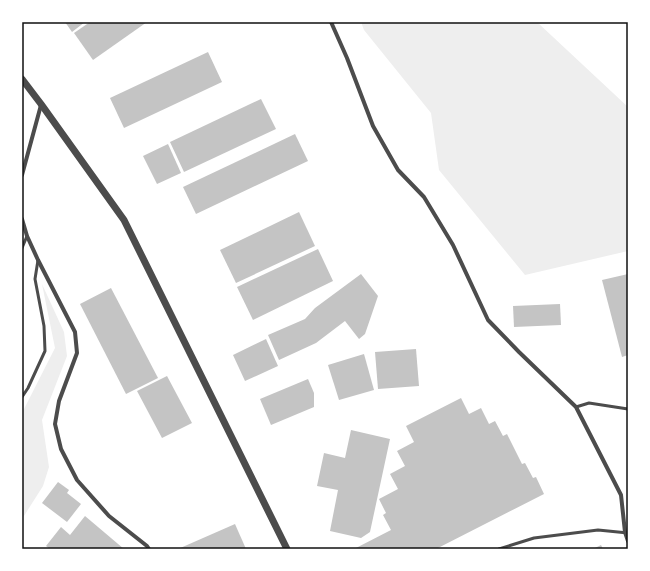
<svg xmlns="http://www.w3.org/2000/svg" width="650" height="571" viewBox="0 0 650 571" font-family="Signika,sans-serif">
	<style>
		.green { fill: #eee }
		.building { fill: #c4c4c4 }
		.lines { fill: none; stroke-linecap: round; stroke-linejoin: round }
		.service { stroke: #4c4c4c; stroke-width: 3 }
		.minor { stroke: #4c4c4c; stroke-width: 4 }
		.tertiary { stroke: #4c4c4c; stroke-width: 7 }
		.neatline { fill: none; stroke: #111; stroke-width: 1.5 }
	</style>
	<rect width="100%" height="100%" fill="#fff"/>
	<g class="green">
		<polygon points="361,22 537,22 628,107 628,251 525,275 439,170 431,113 364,30"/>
		<polygon points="42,284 64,332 67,356 42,420 49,467 43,486 22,519 22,413 55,348"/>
	</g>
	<g class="building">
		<polygon points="65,22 85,22 72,32"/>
		<polygon points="90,22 147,22 93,60 74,33"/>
		<polygon points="208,52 222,82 124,128 110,98"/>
		<polygon points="261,99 276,129 184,172 170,142"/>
		<polygon points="295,134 308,161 196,214 183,187"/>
		<polygon points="168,144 181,173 157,184 143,156"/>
		<polygon points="299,212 315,246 236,283 220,250"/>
		<polygon points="318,249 333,281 253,320 237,287"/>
		<polygon points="361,274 378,296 365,334 359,339 345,321 316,343 279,360 268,335 305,319 315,308"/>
		<polygon points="628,274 628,355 622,357 602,280"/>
		<polygon points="111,288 158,378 126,394 80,304"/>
		<polygon points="560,304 561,325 514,327 513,306"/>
		<polygon points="266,339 278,366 245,381 233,355"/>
		<polygon points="416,349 419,386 378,389 375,352"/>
		<polygon points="364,354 374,390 339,400 328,365"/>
		<polygon points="167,376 192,423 162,438 137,391"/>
		<polygon points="308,379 314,393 314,407 271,425 260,399"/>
		<polygon points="461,398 469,414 481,408 489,424 495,421 503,436 507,434 522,464 525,463 533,478 536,477 544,494 436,549 354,549 391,530 383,515 386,513 379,499 398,489 390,474 405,466 397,451 414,442 406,426"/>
		<polygon points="351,430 390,439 370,532 361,538 330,531 338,490 317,486 324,453 345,458"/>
		<polygon points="58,482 69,490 67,493 81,504 67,522 42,503"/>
		<polygon points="85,516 124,549 50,549 46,546 61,527 70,535"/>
		<polygon points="235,524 246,549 178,549"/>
		<polygon points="601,545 603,549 593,549"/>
	</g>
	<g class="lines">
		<g class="service">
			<polyline points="22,248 27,236"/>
			<polyline points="22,397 28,388 45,351 44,326 35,279 38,260"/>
			<polyline points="576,407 589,403 628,409"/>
			<polyline points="499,549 534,538 598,530 628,533"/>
		</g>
		<g class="minor">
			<polyline points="331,22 347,58 373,126 398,170 424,197 453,245 488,320 519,352 576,407 621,495 625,532 628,541"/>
			<polyline points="22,175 41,105"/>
			<polyline points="22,219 27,236 38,260 75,332 77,353 59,401 55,424 61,449 77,480 109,516 147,546 149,549"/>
		</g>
		<polyline class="tertiary" points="22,79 41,104 124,220 287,549"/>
	</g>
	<rect width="650" height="571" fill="none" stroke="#ffffff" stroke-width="46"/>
	<rect x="23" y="23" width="604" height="525" class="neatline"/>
</svg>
